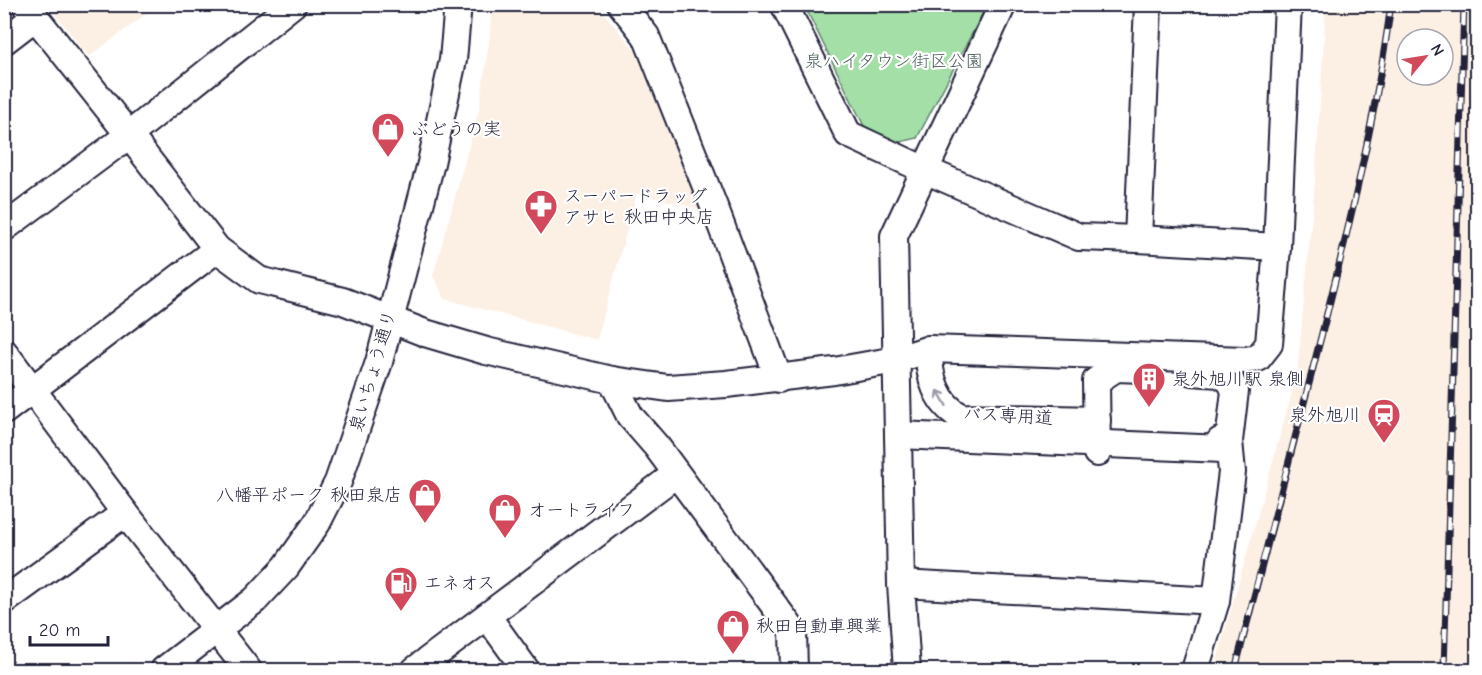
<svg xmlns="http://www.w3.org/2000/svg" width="1482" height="675" viewBox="0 0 1482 675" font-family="'Comic Neue','Klee One',sans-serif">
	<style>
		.built { fill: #fcf0e4; fill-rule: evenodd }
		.green { fill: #a3dfa6; stroke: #628070; stroke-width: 1.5 }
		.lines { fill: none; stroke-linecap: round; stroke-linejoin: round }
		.minor-casing { stroke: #22223b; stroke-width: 30 }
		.minor { stroke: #fff; stroke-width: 26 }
		.rail-casing { stroke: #22223b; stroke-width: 7 }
		.rail { stroke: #fff; stroke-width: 4.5; stroke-dasharray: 14; stroke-linecap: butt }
		.oneway { stroke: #9c9ca7 }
		.labels { text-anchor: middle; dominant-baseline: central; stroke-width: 4.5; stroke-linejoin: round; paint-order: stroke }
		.park-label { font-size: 18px; fill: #495b5b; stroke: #fff }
		.poi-label { font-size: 18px; fill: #22223b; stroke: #fff; text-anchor: start }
		.street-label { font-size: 18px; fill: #22223b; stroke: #fff }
	</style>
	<rect width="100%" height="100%" fill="#fff"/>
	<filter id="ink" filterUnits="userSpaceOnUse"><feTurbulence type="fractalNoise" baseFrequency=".0167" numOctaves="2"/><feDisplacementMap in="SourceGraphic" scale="12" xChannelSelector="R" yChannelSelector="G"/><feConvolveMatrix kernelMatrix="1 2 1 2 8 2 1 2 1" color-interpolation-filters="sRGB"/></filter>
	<g filter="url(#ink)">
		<g class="built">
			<polygon points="59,4 158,4 158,5 89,57 52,10"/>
			<polygon points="492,5 597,5 639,55 700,209 637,193 597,340 445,299 433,276 479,110 489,42"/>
			<path d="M1326,5H1477L1478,486L1472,670H1214L1297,375L1315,182ZM1407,39H1443V75H1407Z"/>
		</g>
		<polygon class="green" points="804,5 987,5 917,138 896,143 864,126"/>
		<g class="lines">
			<defs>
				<g id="minor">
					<polyline points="25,4 129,135 217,249 259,280 343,301 425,333 486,351 612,380 630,416 657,447 793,631 794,670"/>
					<polyline points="621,4 646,36 715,209 779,379"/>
					<polyline points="784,4 848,134 925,170 1079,237 1138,239 1277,247"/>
					<polyline points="4,41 34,18"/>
					<polyline points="4,228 129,135 293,4"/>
					<polyline points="1138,239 1148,4"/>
					<path d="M929,349C928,376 937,405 962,417L1097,420"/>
					<polyline points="4,352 125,513 248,670"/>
					<polyline points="612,380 668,388 726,384 834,371 896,360 929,349 1245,360 1258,358 1269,344 1277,247 1288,4"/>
					<polyline points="4,411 217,249"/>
					<polyline points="898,435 1223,449 1229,441 1235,391 1230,380 1219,374 1192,372"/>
					<polyline points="1097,453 1096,381 1116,368 1143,369"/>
					<polyline points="901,584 1216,601"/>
					<polyline points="4,601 125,513"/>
					<polyline points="487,616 526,670"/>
					<polyline points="164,670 255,600 286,567 317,523 338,482 379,362 431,163 453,60 458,4"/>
					<polyline points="415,670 676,474"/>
					<polyline points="907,670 901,584 894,236 1003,4"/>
					<polyline points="1195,670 1216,601 1232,472 1229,441 1220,441"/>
				</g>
			</defs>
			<use href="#minor" class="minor-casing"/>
			<use href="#minor" class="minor"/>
			<defs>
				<g id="rail">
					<path d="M1235,670C1263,559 1292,448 1321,337C1349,227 1376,117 1391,4"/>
					<polyline points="1444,670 1464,4"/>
				</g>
			</defs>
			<use href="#rail" class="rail-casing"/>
			<use href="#rail" class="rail"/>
		</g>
		<defs><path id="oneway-shaft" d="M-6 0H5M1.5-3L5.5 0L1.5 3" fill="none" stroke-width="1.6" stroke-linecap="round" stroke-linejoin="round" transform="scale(1.5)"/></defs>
		<use class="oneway" href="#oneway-shaft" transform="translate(942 398) rotate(-120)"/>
	</g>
	<defs>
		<symbol id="shop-pin" viewBox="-11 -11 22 30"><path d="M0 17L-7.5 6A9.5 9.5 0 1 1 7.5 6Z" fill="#d1495b" stroke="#fff"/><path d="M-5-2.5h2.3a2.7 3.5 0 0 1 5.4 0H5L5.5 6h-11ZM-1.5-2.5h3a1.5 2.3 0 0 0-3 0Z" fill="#fff"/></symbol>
		<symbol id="pharmacy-pin" viewBox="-11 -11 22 30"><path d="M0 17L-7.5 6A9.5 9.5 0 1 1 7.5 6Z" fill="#d1495b" stroke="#fff"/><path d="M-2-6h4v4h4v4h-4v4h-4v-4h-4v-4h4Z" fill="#fff"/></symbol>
		<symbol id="building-pin" viewBox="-11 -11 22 30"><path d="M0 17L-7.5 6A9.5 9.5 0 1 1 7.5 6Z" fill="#d1495b" stroke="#fff"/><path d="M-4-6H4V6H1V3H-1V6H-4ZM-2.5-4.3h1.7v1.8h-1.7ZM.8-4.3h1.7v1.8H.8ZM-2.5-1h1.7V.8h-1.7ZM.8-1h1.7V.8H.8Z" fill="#fff"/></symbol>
		<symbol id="station-pin" viewBox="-11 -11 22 30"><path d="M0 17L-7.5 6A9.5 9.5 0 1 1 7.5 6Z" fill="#d1495b" stroke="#fff"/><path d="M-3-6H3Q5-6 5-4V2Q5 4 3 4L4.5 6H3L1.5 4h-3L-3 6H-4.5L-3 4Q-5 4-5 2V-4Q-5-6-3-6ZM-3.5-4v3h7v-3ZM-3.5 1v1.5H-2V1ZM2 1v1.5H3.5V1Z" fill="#fff"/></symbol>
		<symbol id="fuel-pin" viewBox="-11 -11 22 30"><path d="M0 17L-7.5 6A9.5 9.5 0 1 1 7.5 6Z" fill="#d1495b" stroke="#fff"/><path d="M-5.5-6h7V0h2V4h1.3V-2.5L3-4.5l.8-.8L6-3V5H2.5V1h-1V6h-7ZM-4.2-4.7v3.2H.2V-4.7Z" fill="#fff"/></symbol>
	</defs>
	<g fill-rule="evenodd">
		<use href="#shop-pin" x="369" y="110" width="38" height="52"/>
		<use href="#pharmacy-pin" x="522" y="187" width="38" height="52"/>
		<use href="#building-pin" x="1130" y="360" width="38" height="52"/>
		<use href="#station-pin" x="1365" y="396" width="38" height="52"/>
		<use href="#shop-pin" x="406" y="476" width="38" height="52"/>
		<use href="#shop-pin" x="486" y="491" width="38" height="52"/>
		<use href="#fuel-pin" x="382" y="564" width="38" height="52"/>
		<use href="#shop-pin" x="714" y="607" width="38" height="52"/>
	</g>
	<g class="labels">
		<g class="park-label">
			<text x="894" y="61">泉ハイタウン街区公園</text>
		</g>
		<g class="poi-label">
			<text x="411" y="129">ぶどうの実</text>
			<text x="564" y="196">スーパードラッグ<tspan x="564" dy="21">アサヒ 秋田中央店</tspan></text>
			<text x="1172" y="379">泉外旭川駅 泉側</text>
			<text x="1361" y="415" text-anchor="end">泉外旭川</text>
			<text x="402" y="495" text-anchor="end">八幡平ポーク 秋田泉店</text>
			<text x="528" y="510">オートライフ</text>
			<text x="424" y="583">エネオス</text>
			<text x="756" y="626">秋田自動車興業</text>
		</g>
		<g class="street-label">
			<text transform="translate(373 371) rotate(-74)">泉いちょう通り</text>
			<text transform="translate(1008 416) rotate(3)">バス専用道</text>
		</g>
	</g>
	<rect width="1482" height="675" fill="none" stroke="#fff" stroke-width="24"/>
	<rect x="12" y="12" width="1458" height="651" fill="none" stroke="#22223b" stroke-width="2" filter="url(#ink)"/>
	<g transform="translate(1425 57) rotate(60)"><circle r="28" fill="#ffffff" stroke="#a7a7b1" stroke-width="1.5"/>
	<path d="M0-4.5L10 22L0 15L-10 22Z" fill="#d1495b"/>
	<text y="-9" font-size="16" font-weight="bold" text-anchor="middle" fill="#22223b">N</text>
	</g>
	<path d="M30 636v9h78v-9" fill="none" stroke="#22223b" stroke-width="3"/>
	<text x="39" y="636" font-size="18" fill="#22223b" stroke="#ffffff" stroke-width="4.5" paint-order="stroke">20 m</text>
</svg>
